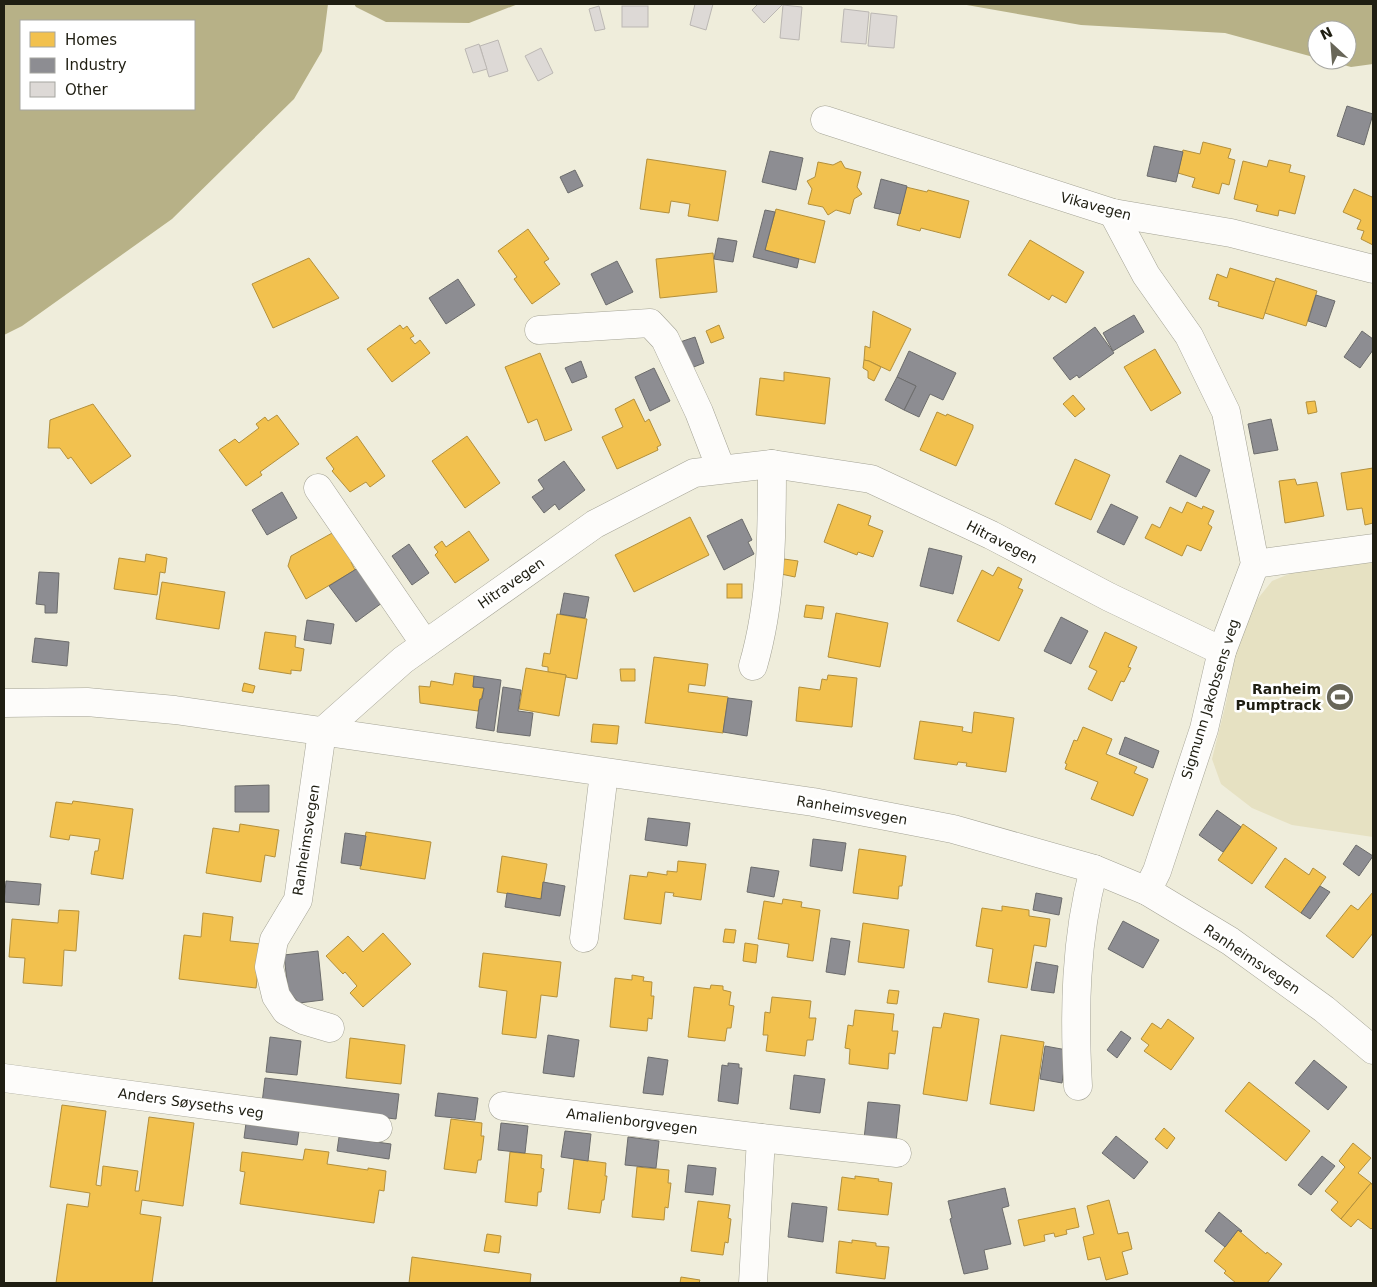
<svg xmlns="http://www.w3.org/2000/svg" width="1377" height="1287" viewBox="0 0 1377 1287" font-family="'DejaVu Sans',sans-serif">
	<style>
		.green { fill: #e6e1c2 }
		.water { fill: #b7b187; fill-rule: evenodd }
		.homes { fill: #f2c14e; stroke: #b3903c }
		.industry { fill: #8d8d92; stroke: #6c6c6c }
		.building { fill: #ddd9d6; stroke: #bbb7b3 }
		.lines { fill: none; stroke-linecap: round; stroke-linejoin: round }
		.minor-casing { stroke: #a4a395; stroke-width: 29 }
		.minor { stroke: #fdfcfa; stroke-width: 28 }
		.labels { text-anchor: middle; dominant-baseline: central; stroke-width: 5; stroke-linejoin: round; paint-order: stroke }
		.street-label { font-size: 14px; fill: #1f1e12; stroke: #fff }
		.poi-label { font-size: 14px; font-weight: bold; fill: #1f1e12; stroke: #fff; text-anchor: end }
	</style>
	<rect width="100%" height="100%" fill="#efeddb"/>
	<polygon class="green" points="1373,559 1373,837 1292,825 1252,808 1221,784 1212,759 1226,703 1236,646 1256,601 1272,581 1311,565"/>
	<g class="water">
		<path d="M4,4H328L322,51L294,99L172,219L22,326L4,335ZM21,21H194V109H21Z"/>
		<polygon points="354,4 518,4 469,23 386,22 356,7"/>
		<polygon points="961,4 1373,4 1373,64 1351,67 1326,60 1347,60 1347,30 1317,30 1317,58 1225,33 1081,25"/>
	</g>
	<g class="homes">
		<polygon points="1203,142 1231,149 1228,158 1235,160 1229,185 1222,183 1219,194 1192,187 1195,178 1178,173 1183,150 1200,154"/>
		<polygon points="647,159 726,171 718,221 688,216 690,204 671,201 669,213 640,209"/>
		<polygon points="1269,160 1291,165 1289,172 1305,176 1295,214 1279,210 1278,216 1256,211 1258,205 1234,199 1243,161 1267,167"/>
		<polygon points="841,161 845,168 861,172 857,187 862,194 854,199 850,214 836,210 828,215 823,207 808,204 812,189 807,181 815,177 818,162 833,165"/>
		<polygon points="906,187 927,192 928,190 969,201 960,238 921,228 920,231 897,225"/>
		<polygon points="1354,189 1372,197 1373,194 1373,245 1361,239 1364,231 1357,229 1361,220 1343,212"/>
		<polygon points="776,209 825,221 815,263 765,250"/>
		<polygon points="528,229 549,259 544,262 560,284 532,304 514,279 517,277 498,251"/>
		<polygon points="1030,240 1084,272 1066,303 1052,295 1049,300 1008,275"/>
		<polygon points="713,253 717,292 660,298 656,259"/>
		<polygon points="309,258 339,298 273,328 252,284"/>
		<polygon points="1230,268 1275,282 1263,319 1218,306 1219,302 1209,299 1217,274 1227,278"/>
		<polygon points="1276,278 1317,291 1306,326 1265,313"/>
		<polygon points="873,311 911,329 890,371 869,361 864,360 865,346 870,348"/>
		<polygon points="400,325 403,329 407,326 414,336 410,338 415,344 420,340 430,353 392,382 367,349"/>
		<polygon points="719,325 724,338 711,343 706,331"/>
		<polygon points="1155,349 1181,393 1151,411 1124,367"/>
		<polygon points="540,353 572,430 545,441 537,419 528,423 505,367"/>
		<polygon points="864,360 869,361 881,367 874,381 868,378 868,371 863,368"/>
		<polygon points="784,372 830,378 825,424 756,415 760,378 784,381"/>
		<polygon points="1073,395 1085,409 1075,417 1063,404"/>
		<polygon points="634,399 645,422 649,419 661,445 657,447 658,450 617,469 602,437 623,427 615,409"/>
		<polygon points="1315,401 1317,412 1308,414 1306,402"/>
		<polygon points="93,404 131,456 91,484 71,457 68,459 60,448 48,448 50,420"/>
		<polygon points="937,412 946,416 947,414 973,425 973,428 956,466 920,450"/>
		<polygon points="277,415 299,444 260,472 262,475 246,486 219,450 235,439 239,443 259,428 256,424 265,417 268,421"/>
		<polygon points="357,436 385,476 370,487 366,482 350,492 332,471 334,469 326,458"/>
		<polygon points="467,436 500,483 465,508 432,461"/>
		<polygon points="1075,459 1110,475 1091,520 1055,504"/>
		<polygon points="1373,468 1373,523 1365,525 1362,508 1347,510 1341,473"/>
		<polygon points="1295,479 1297,485 1317,482 1324,516 1285,523 1279,481"/>
		<polygon points="1187,502 1202,509 1203,506 1214,511 1208,524 1212,527 1201,551 1187,545 1182,556 1145,538 1152,524 1160,528 1170,507 1182,513"/>
		<polygon points="838,504 871,516 868,525 883,531 873,557 858,552 857,555 824,542"/>
		<polygon points="690,517 709,555 634,592 615,555"/>
		<polygon points="469,531 489,560 455,583 435,555 438,552 434,547 442,541 446,547"/>
		<polygon points="334,532 357,559 351,562 355,570 306,599 288,566 291,556"/>
		<polygon points="146,554 167,558 165,573 160,572 157,595 114,589 119,558 145,562"/>
		<polygon points="784,559 798,561 795,577 781,574"/>
		<polygon points="998,567 1022,579 1018,588 1023,590 999,641 957,621 982,570 993,576"/>
		<polygon points="162,582 225,592 219,629 156,619"/>
		<rect x="727" y="584" width="15" height="14"/>
		<polygon points="806,605 824,607 822,619 804,617"/>
		<polygon points="836,613 888,623 880,667 828,657"/>
		<polygon points="557,614 587,619 577,679 566,677 566,675 548,672 548,667 542,666 544,653 550,654"/>
		<polygon points="265,632 296,636 295,647 304,649 301,671 291,670 291,674 259,669"/>
		<polygon points="1105,632 1137,647 1128,667 1131,668 1124,682 1121,681 1112,701 1088,689 1097,671 1089,667"/>
		<polygon points="654,657 708,664 705,686 689,684 688,692 728,697 723,733 645,723"/>
		<polygon points="526,668 566,675 559,716 519,709"/>
		<polygon points="620,669 635,669 635,681 621,681"/>
		<polygon points="455,673 474,676 473,687 484,688 478,711 420,703 419,686 430,687 431,681 453,685"/>
		<polygon points="828,675 857,678 852,727 796,721 799,687 820,690 822,679 827,680"/>
		<polygon points="244,683 255,686 253,693 242,691"/>
		<polygon points="974,712 1014,718 1006,772 966,766 967,763 958,762 957,765 914,759 920,721 963,727 962,731 972,733"/>
		<polygon points="593,724 619,726 617,744 591,742"/>
		<polygon points="1083,727 1112,739 1106,754 1137,767 1134,773 1148,779 1133,816 1091,799 1098,782 1065,769 1067,764 1065,763 1074,740 1077,741"/>
		<polygon points="73,801 133,809 123,879 91,874 95,851 98,851 100,839 70,835 69,840 50,837 56,802 72,804"/>
		<polygon points="240,824 279,830 275,857 265,855 261,882 206,873 213,828 239,832"/>
		<polygon points="1243,824 1277,848 1252,884 1218,860"/>
		<polygon points="366,832 431,842 425,879 360,869"/>
		<polygon points="859,849 906,856 902,886 899,886 898,899 853,893"/>
		<polygon points="502,856 547,864 541,899 497,892"/>
		<polygon points="1285,858 1309,875 1313,868 1326,877 1301,913 1265,887"/>
		<polygon points="678,861 706,864 701,900 673,896 674,893 665,892 661,924 624,919 630,875 647,877 648,872 667,875 667,871 677,872"/>
		<polygon points="1373,892 1373,933 1353,958 1326,936 1351,905 1358,910"/>
		<polygon points="783,899 802,902 801,907 820,910 813,961 787,957 789,944 758,939 764,901 782,904"/>
		<polygon points="1002,906 1029,910 1029,916 1050,919 1046,947 1034,945 1027,988 988,982 993,949 976,946 982,908 1002,911"/>
		<polygon points="59,910 79,911 76,951 64,950 62,986 23,983 25,958 9,957 12,919 58,923"/>
		<polygon points="203,913 233,917 230,941 261,944 256,988 179,979 184,935 201,937"/>
		<polygon points="863,923 909,930 904,968 858,962"/>
		<polygon points="725,929 736,930 734,943 723,942"/>
		<polygon points="383,933 411,964 363,1007 350,993 357,986 345,972 343,974 326,956 348,936 363,952"/>
		<polygon points="745,943 758,945 756,963 743,961"/>
		<polygon points="483,953 561,962 557,997 541,995 536,1038 502,1034 507,991 479,987"/>
		<polygon points="632,975 644,977 643,981 652,982 651,996 654,996 652,1019 648,1018 647,1031 610,1027 615,978 632,980"/>
		<polygon points="711,985 723,986 723,990 731,992 729,1005 734,1006 731,1028 727,1028 725,1041 688,1037 694,987 710,989"/>
		<polygon points="889,990 899,991 897,1004 887,1003"/>
		<polygon points="772,997 811,1001 809,1018 816,1018 813,1040 807,1040 805,1056 766,1051 768,1035 763,1035 765,1012 770,1013"/>
		<polygon points="855,1010 894,1014 892,1031 898,1031 895,1054 889,1053 888,1069 849,1064 850,1049 845,1048 848,1025 853,1026"/>
		<polygon points="944,1013 979,1019 967,1101 923,1094 933,1027 941,1028"/>
		<polygon points="1168,1019 1194,1038 1171,1070 1144,1051 1149,1045 1141,1039 1152,1023 1161,1029"/>
		<polygon points="1001,1035 1044,1042 1034,1111 990,1104"/>
		<polygon points="350,1038 405,1045 401,1084 346,1078"/>
		<polygon points="1249,1082 1310,1131 1286,1161 1225,1111"/>
		<polygon points="62,1105 106,1111 96,1185 101,1186 103,1166 138,1171 135,1191 139,1191 149,1117 194,1123 183,1206 142,1200 140,1214 161,1217 152,1283 56,1283 67,1204 88,1207 90,1193 50,1187"/>
		<polygon points="451,1119 482,1123 481,1136 484,1136 481,1160 478,1160 476,1173 444,1169"/>
		<polygon points="1164,1128 1175,1138 1167,1149 1155,1139"/>
		<polygon points="1353,1143 1371,1158 1358,1173 1371,1183 1341,1219 1331,1210 1338,1202 1325,1191 1345,1167 1339,1161"/>
		<polygon points="305,1149 329,1152 327,1164 368,1170 368,1168 386,1171 384,1191 379,1190 374,1223 240,1204 245,1172 240,1171 242,1152 303,1160"/>
		<polygon points="510,1152 542,1155 541,1168 544,1169 541,1192 538,1192 537,1206 505,1202"/>
		<polygon points="574,1159 606,1163 605,1176 607,1176 604,1200 602,1200 600,1213 568,1209"/>
		<polygon points="637,1167 669,1170 668,1183 671,1183 668,1208 665,1207 664,1220 632,1217"/>
		<polygon points="855,1176 879,1179 878,1181 892,1183 888,1215 838,1210 842,1177 855,1179"/>
		<polygon points="1371,1183 1373,1186 1373,1227 1371,1229 1358,1219 1351,1227 1341,1219"/>
		<polygon points="1109,1200 1118,1234 1128,1232 1132,1249 1122,1252 1128,1274 1106,1280 1100,1257 1088,1260 1083,1237 1094,1234 1087,1206"/>
		<polygon points="698,1201 730,1205 728,1218 731,1219 728,1243 725,1242 723,1255 691,1251"/>
		<polygon points="1075,1208 1079,1227 1066,1230 1067,1234 1055,1237 1054,1233 1044,1235 1045,1241 1024,1246 1018,1220"/>
		<polygon points="1238,1230 1266,1254 1267,1252 1282,1264 1267,1283 1236,1283 1224,1273 1226,1271 1214,1261"/>
		<polygon points="487,1234 501,1236 499,1253 484,1251"/>
		<polygon points="852,1240 876,1243 876,1246 889,1247 885,1279 836,1273 839,1241 852,1243"/>
		<polygon points="412,1257 531,1274 530,1283 409,1283"/>
		<polygon points="681,1277 700,1280 699,1283 680,1283"/>
	</g>
	<g class="industry">
		<polygon points="1347,106 1373,114 1364,145 1337,136"/>
		<polygon points="1154,146 1183,152 1176,182 1147,176"/>
		<polygon points="770,151 803,158 796,190 762,182"/>
		<polygon points="575,170 583,186 568,193 560,177"/>
		<polygon points="881,179 907,186 900,214 874,208"/>
		<polygon points="765,210 775,212 765,250 799,259 797,268 753,257"/>
		<polygon points="718,238 737,241 733,262 714,259"/>
		<polygon points="617,261 633,292 606,305 591,274"/>
		<polygon points="458,279 475,305 446,324 429,298"/>
		<polygon points="1316,295 1335,301 1326,327 1308,321"/>
		<polygon points="1134,315 1144,332 1113,351 1103,333"/>
		<polygon points="1095,327 1114,353 1079,378 1077,375 1070,380 1053,358"/>
		<polygon points="1362,331 1373,339 1373,350 1360,368 1344,357"/>
		<polygon points="695,337 704,363 686,370 677,343"/>
		<polygon points="909,351 956,373 943,400 930,394 919,417 904,410 916,386 897,377"/>
		<polygon points="581,361 587,377 572,383 565,368"/>
		<polygon points="654,368 670,401 650,411 635,377"/>
		<polygon points="897,377 916,386 904,410 885,400"/>
		<polygon points="1271,419 1278,450 1254,454 1248,424"/>
		<polygon points="1180,455 1210,470 1196,497 1166,482"/>
		<polygon points="564,461 585,490 559,510 555,504 544,513 532,497 544,489 538,480"/>
		<polygon points="282,492 297,518 267,535 252,510"/>
		<polygon points="1111,504 1138,517 1124,545 1097,532"/>
		<polygon points="742,519 752,540 748,542 754,554 724,570 707,536"/>
		<polygon points="409,544 429,573 412,585 392,556"/>
		<polygon points="929,548 962,556 953,594 920,586"/>
		<polygon points="361,566 386,600 356,622 329,586"/>
		<polygon points="39,572 59,573 57,613 45,613 45,605 36,604"/>
		<polygon points="564,593 589,597 585,618 560,614"/>
		<polygon points="1061,617 1088,631 1071,664 1044,651"/>
		<polygon points="307,620 334,624 331,644 304,640"/>
		<polygon points="35,638 69,642 67,666 32,662"/>
		<polygon points="474,676 501,680 494,731 476,728 480,699 482,699 484,688 473,687"/>
		<polygon points="503,687 521,690 518,711 533,713 530,736 497,732"/>
		<polygon points="728,698 752,701 747,736 723,732"/>
		<polygon points="1125,737 1159,751 1153,768 1119,754"/>
		<polygon points="269,785 269,812 235,812 235,786"/>
		<polygon points="1217,810 1241,827 1223,852 1199,835"/>
		<polygon points="648,818 690,823 687,846 645,840"/>
		<polygon points="345,833 366,836 361,866 341,863"/>
		<polygon points="813,839 846,843 842,871 810,866"/>
		<polygon points="1356,845 1373,856 1359,876 1343,864"/>
		<polygon points="751,867 779,871 774,897 747,892"/>
		<polygon points="6,881 41,884 39,905 4,902"/>
		<polygon points="543,882 565,886 560,916 505,907 507,893 541,899"/>
		<polygon points="1320,886 1330,892 1310,919 1301,913"/>
		<polygon points="1036,893 1062,898 1059,915 1033,910"/>
		<polygon points="1123,921 1159,940 1143,968 1108,949"/>
		<polygon points="831,938 850,941 845,975 826,972"/>
		<polygon points="318,951 323,1000 299,1003 288,990 284,955"/>
		<polygon points="1036,962 1058,966 1054,993 1031,990"/>
		<polygon points="1121,1031 1131,1038 1117,1058 1107,1050"/>
		<polygon points="548,1035 579,1040 574,1077 543,1073"/>
		<polygon points="270,1037 301,1041 297,1075 266,1072"/>
		<polygon points="1045,1046 1067,1050 1062,1083 1040,1079"/>
		<polygon points="648,1057 668,1060 663,1095 643,1093"/>
		<polygon points="1314,1060 1347,1087 1328,1110 1295,1083"/>
		<polygon points="728,1063 739,1064 739,1068 742,1068 738,1104 718,1101 722,1065 728,1066"/>
		<polygon points="794,1075 825,1079 820,1113 790,1109"/>
		<polygon points="265,1078 399,1094 396,1119 262,1103"/>
		<polygon points="438,1093 478,1098 475,1120 435,1116"/>
		<polygon points="868,1102 900,1105 896,1142 864,1139"/>
		<polygon points="246,1123 299,1131 297,1145 244,1138"/>
		<polygon points="501,1123 528,1126 525,1153 498,1150"/>
		<polygon points="565,1131 591,1134 588,1161 561,1157"/>
		<polygon points="1116,1136 1148,1162 1134,1179 1102,1153"/>
		<polygon points="339,1137 391,1144 389,1159 337,1151"/>
		<polygon points="628,1137 659,1141 656,1168 625,1165"/>
		<polygon points="1322,1156 1335,1166 1311,1195 1298,1185"/>
		<polygon points="688,1165 716,1168 713,1195 685,1192"/>
		<polygon points="1005,1188 1009,1206 1002,1208 1011,1244 984,1250 988,1269 964,1274 950,1219 952,1218 948,1201"/>
		<polygon points="792,1203 827,1207 823,1242 788,1237"/>
		<polygon points="1219,1212 1242,1231 1241,1232 1238,1230 1225,1247 1205,1231"/>
	</g>
	<g class="building">
		<polygon points="695,4 713,4 706,30 690,25"/>
		<polygon points="758,4 783,4 764,23 752,10"/>
		<polygon points="783,5 802,7 799,40 780,38"/>
		<polygon points="599,6 605,29 595,31 589,9"/>
		<rect x="622" y="6" width="26" height="21"/>
		<polygon points="844,9 869,12 866,44 841,42"/>
		<polygon points="871,13 897,16 894,48 868,46"/>
		<polygon points="498,40 508,71 489,77 480,46"/>
		<polygon points="479,44 487,69 473,73 465,49"/>
		<polygon points="541,48 553,73 538,81 525,56"/>
	</g>
	<g class="lines">
		<defs>
			<g id="minor">
				<polyline points="825,120 1113,213 1231,233 1373,269"/>
				<polyline points="1113,213 1146,275 1189,336 1226,412 1255,564 1222,651 1204,729 1157,871 1147,891"/>
				<polyline points="539,330 650,323 665,339 699,412 721,469"/>
				<polyline points="318,488 425,644"/>
				<polyline points="1255,564 1373,548"/>
				<path d="M753,666C772,601 772,532 772,464"/>
				<polyline points="4,703 87,702 175,710 813,802 953,829 1094,869 1147,891 1230,941 1324,1009 1373,1050"/>
				<polyline points="584,938 604,773"/>
				<polyline points="330,1028 303,1020 286,1011 276,996 269,967 274,940 298,900 322,732 403,660 595,524 694,473 772,464 871,479 991,535 1109,597 1222,651"/>
				<polyline points="4,1078 378,1128"/>
				<path d="M1078,1086C1074,1014 1075,939 1094,869"/>
				<polyline points="503,1106 761,1138 897,1153"/>
				<polyline points="753,1283 761,1138"/>
			</g>
		</defs>
		<use href="#minor" class="minor-casing"/>
		<use href="#minor" class="minor"/>
	</g>
	<defs>
		<symbol id="stadium-disc" viewBox="-11 -11 22 22"><circle r="9.5" fill="#686658" stroke="#fff"/><path d="M0-5a6.5 5 0 1 0 0 10a6.5 5 0 1 0 0-10ZM-3.5-1.8h7v3.6h-7Z" fill="#fff"/></symbol>
	</defs>
	<g fill-rule="evenodd">
		<use href="#stadium-disc" x="1324" y="681" width="32" height="32"/>
	</g>
	<g class="labels">
		<g class="street-label">
			<text transform="translate(1096 206) rotate(15)">Vikavegen</text>
			<text transform="translate(1002 542) rotate(27)">Hitravegen</text>
			<text transform="translate(511 583) rotate(-35)">Hitravegen</text>
			<text transform="translate(1210 699) rotate(-73)">Sigmunn Jakobsens veg</text>
			<text transform="translate(852 810) rotate(10)">Ranheimsvegen</text>
			<text transform="translate(306 840) rotate(-81)">Ranheimsvegen</text>
			<text transform="translate(1252 959) rotate(34)">Ranheimsvegen</text>
			<text transform="translate(191 1103) rotate(8)">Anders Søyseths veg</text>
			<text transform="translate(632 1121) rotate(7)">Amalienborgvegen</text>
		</g>
		<g class="poi-label">
			<text x="1321" y="689">Ranheim<tspan x="1321" dy="16">Pumptrack</tspan></text>
		</g>
	</g>
	<rect width="1377" height="1287" fill="none" stroke="#1f1e12" stroke-width="10"/>
	<rect x="20" y="20" width="175" height="90" fill="#ffffff" stroke="#a5a5a0"/>
	<rect x="30" y="32" width="25" height="15" fill="#f2c14e" stroke="#a5a5a0"/>
	<text x="65" y="45" font-size="15" fill="#1f1e12">Homes</text>
	<rect x="30" y="58" width="25" height="15" fill="#8d8d92" stroke="#a5a5a0"/>
	<text x="65" y="70" font-size="15" fill="#1f1e12">Industry</text>
	<rect x="30" y="82" width="25" height="15" fill="#ddd9d6" stroke="#a5a5a0"/>
	<text x="65" y="95" font-size="15" fill="#1f1e12">Other</text>
	<g transform="translate(1332 45) rotate(334)"><circle r="24" fill="#ffffff" stroke="#a5a5a0"/>
	<path d="M0-4L9 19L0 12L-9 19Z" fill="#686658"/>
	<text y="-8" font-size="14" font-weight="bold" text-anchor="middle" fill="#1f1e12">N</text>
	</g>
</svg>
